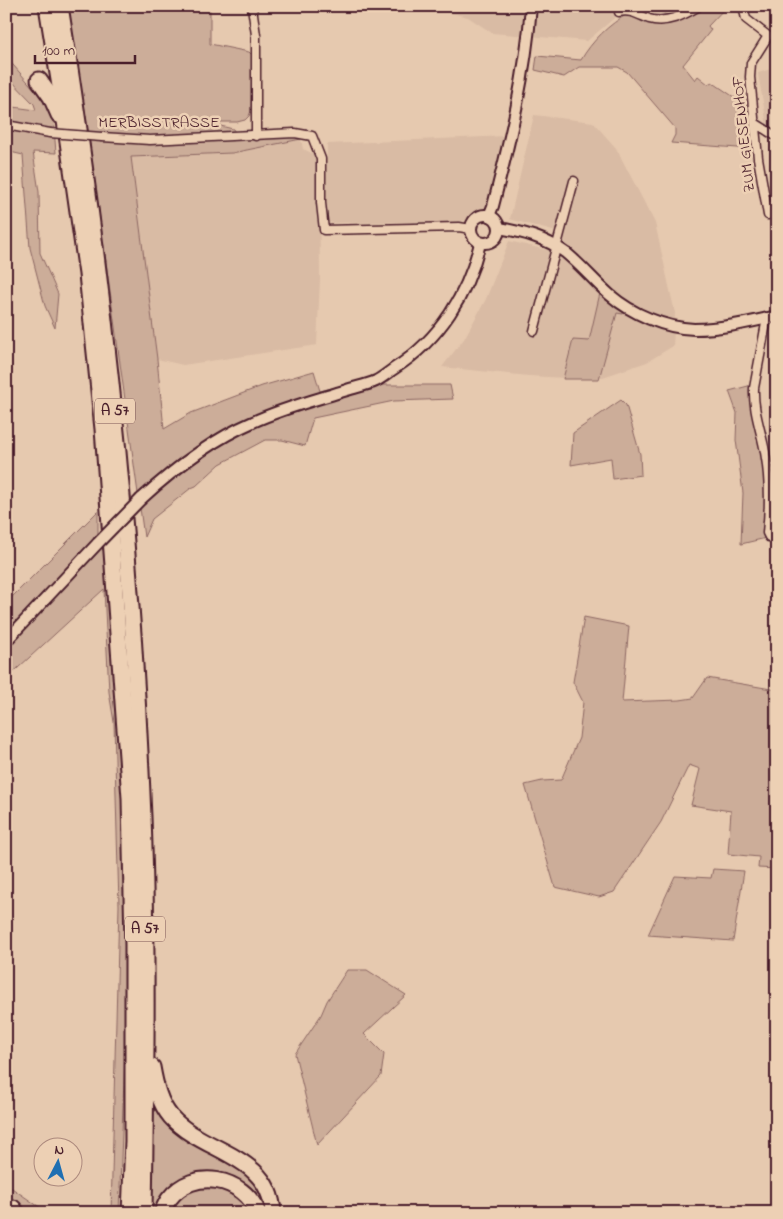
<svg xmlns="http://www.w3.org/2000/svg" width="783" height="1219" viewBox="0 0 783 1219" font-family="'Indie Flower',sans-serif">
	<style>
		.built { fill: #d9bba4 }
		.green { fill: #ccad99; stroke: #8b6662 }
		.lines { fill: none; stroke-linecap: round; stroke-linejoin: round }
		.minor-casing { stroke: #4a1f2b; stroke-width: 11 }
		.tertiary-casing { stroke: #4a1f2b; stroke-width: 14 }
		.motorway-casing { stroke: #4a1f2b; stroke-width: 19 }
		.minor { stroke: #edd0b4; stroke-width: 8 }
		.tertiary { stroke: #edd0b4; stroke-width: 10 }
		.motorway { stroke: #edd0b4; stroke-width: 15 }
		.minor-bridge-casing { stroke: #4a1f2b; stroke-width: 11; stroke-linecap: butt }
		.tertiary-bridge-casing { stroke: #4a1f2b; stroke-width: 14; stroke-linecap: butt }
		.minor-bridge { stroke: #edd0b4; stroke-width: 8 }
		.tertiary-bridge { stroke: #edd0b4; stroke-width: 10 }
		.labels { text-anchor: middle; dominant-baseline: central; stroke-width: 5; stroke-linejoin: round; paint-order: stroke }
		.shield { fill: #edd0b4; stroke: #7b5454; stroke-width: 1 }
		.shield-label { font-size: 15px; font-weight: bold; fill: #4a1f2b }
		.street-label { font-size: 16px; fill: #4a1f2b; stroke: #edd0b4 }
	</style>
	<rect width="100%" height="100%" fill="#e6c9af"/>
	<filter id="ink" filterUnits="userSpaceOnUse"><feTurbulence type="fractalNoise" baseFrequency=".02" numOctaves="2"/><feDisplacementMap in="SourceGraphic" scale="10" xChannelSelector="R" yChannelSelector="G"/><feConvolveMatrix kernelMatrix="1 2 1 2 8 2 1 2 1" color-interpolation-filters="sRGB"/></filter>
	<g filter="url(#ink)">
		<g class="built">
			<polygon points="421,6 699,6 650,24 619,14 587,41 492,33 468,17"/>
			<polygon points="777,67 777,139 769,137 758,73"/>
			<polygon points="534,115 593,122 616,148 655,223 675,313 673,346 647,362 603,377 565,378 529,376 442,367 464,339 486,299 509,241 551,251 556,232 510,219"/>
			<polygon points="506,136 486,209 462,222 327,223 327,144"/>
			<polygon points="301,139 303,149 316,155 319,164 320,279 317,345 183,365 157,359 131,157 232,153"/>
		</g>
		<g class="green">
			<polygon points="68,6 210,6 210,44 249,52 252,55 251,111 249,116 245,120 237,122 204,122 233,129 236,134 299,136 301,139 232,153 131,157 157,359 164,429 191,413 262,386 314,371 320,391 344,385 450,385 453,399 394,401 313,418 305,446 282,440 265,440 220,464 196,486 191,488 152,519 144,537 86,117"/>
			<path d="M654,6H690C674,15 669,20 654,6Z"/>
			<path d="M702,6H727L708,26L711,30L683,65L695,80L698,76L708,84L712,82L747,106L751,149L671,143L675,135V128L627,72L618,67H579L564,77L535,70L537,56L581,60C591,42 610,23 628,14L662,23Z"/>
			<polygon points="6,57 42,98 53,115 56,153 33,152 39,192 40,253 58,294 55,328 45,306 30,248 23,155 6,151 6,106 36,110 34,104 6,75"/>
			<polygon points="600,293 624,310 623,314 617,313 599,379 563,379 573,340 589,341"/>
			<polygon points="752,385 767,481 766,538 741,544 743,493 736,440 737,413 729,391"/>
			<polygon points="621,400 626,405 640,454 641,475 613,479 611,458 571,465 573,433"/>
			<polygon points="98,511 98,543 112,563 129,944 119,1213 111,1213 119,906 114,722 109,692 104,589 6,679 6,603"/>
			<polygon points="584,617 629,626 622,702 680,700 693,698 707,678 777,690 777,869 758,868 759,857 728,854 731,811 691,805 700,769 689,765 661,822 614,892 599,897 555,887 525,785 542,781 561,780 579,738 583,702 573,682"/>
			<polygon points="713,869 744,871 733,941 648,935 675,876 711,878"/>
			<polygon points="347,970 367,970 406,995 364,1034 384,1054 381,1076 317,1145 295,1054 321,1015 327,1001"/>
			<path d="M154,1092L157,1101L254,1176L269,1210L263,1213C256,1185 233,1176 207,1173L156,1213H151Z"/>
			<polygon points="203,1183 232,1189 252,1213 168,1213 178,1196"/>
			<polygon points="6,1184 48,1213 31,1213 28,1210 24,1213 6,1213"/>
		</g>
		<g class="lines">
			<defs>
				<g id="minor">
					<polyline points="743,6 746,19 768,36 751,63 750,77 758,158 768,215"/>
					<polyline points="252,7 256,35 256,136"/>
					<path d="M619,12C630,9 639,15 649,19C667,24 684,15 699,6"/>
					<polyline points="755,123 777,137"/>
					<polyline points="6,125 50,133"/>
					<polyline points="102,137 150,140 295,133 312,136 321,159 321,203 324,230 459,227 471,229"/>
					<path d="M767,318L754,388C753,411 761,430 765,452C770,480 770,505 767,533L769,537L777,538"/>
					<polyline points="534,331 574,181"/>
				</g>
				<g id="tertiary">
					<circle cx="485" cy="229" r="14"/>
					<path d="M489,216L493,206C510,140 526,74 531,6"/>
					<path d="M499,228C523,232 546,238 566,253C582,266 595,282 610,295C632,314 665,328 694,329C722,329 750,322 777,316"/>
					<path d="M141,499C175,468 211,440 253,422C283,408 315,400 347,390C356,387 367,385 376,381C382,378 389,372 395,368C440,339 468,294 480,243"/>
					<polyline points="6,641 98,543"/>
				</g>
				<g id="motorway">
					<polyline points="47,6 60,86 87,274 94,343 103,429 130,798 133,945 133,1141 130,1213"/>
					<path d="M60,6C104,275 132,545 143,817C148,949 146,1081 144,1213"/>
					<polyline points="39,80 51,97 59,115"/>
					<path d="M152,1067C155,1084 159,1103 171,1117C203,1153 270,1154 273,1213"/>
					<polyline points="13,1208 17,1213"/>
					<path d="M162,1213C164,1208 166,1203 169,1199C193,1167 244,1177 258,1213"/>
				</g>
			</defs>
			<use href="#minor" class="minor-casing"/>
			<use href="#tertiary" class="tertiary-casing"/>
			<use href="#motorway" class="motorway-casing"/>
			<use href="#minor" class="minor"/>
			<use href="#tertiary" class="tertiary"/>
			<use href="#motorway" class="motorway"/>
			<defs>
				<polyline id="minor-bridge" points="50,133 102,137"/>
				<polyline id="tertiary-bridge" points="98,543 141,499"/>
			</defs>
			<use href="#minor-bridge" class="minor-bridge-casing"/>
			<use href="#tertiary-bridge" class="tertiary-bridge-casing"/>
			<use href="#minor-bridge" class="minor-bridge"/>
			<use href="#tertiary-bridge" class="tertiary-bridge"/>
		</g>
	</g>
	<g class="labels">
		<g class="shield">
			<rect x="95" y="398.5" width="40" height="25" rx="4"/>
			<rect x="125" y="916.5" width="40" height="25" rx="4"/>
		</g>
		<g class="shield-label">
			<text x="115" y="411">A 57</text>
			<text x="145" y="929">A 57</text>
		</g>
		<g class="street-label">
			<text x="159" y="123">MERBISSTRASSE</text>
			<text transform="translate(744 134) rotate(-96)">ZUM GIESENHOF</text>
		</g>
	</g>
	<rect width="783" height="1219" fill="none" stroke="#edd0b4" stroke-width="25"/>
	<rect x="12" y="12" width="758" height="1194" fill="none" stroke="#4a1f2b" stroke-width="2" filter="url(#ink)"/>
	<g transform="translate(58 1162) rotate(6)"><circle r="24" fill="#edd0b4" stroke="#ac897d"/>
	<path d="M0-4L9 19L0 12L-9 19Z" fill="#1f6fb2"/>
	<text y="-8" font-size="14" font-weight="bold" text-anchor="middle" fill="#4a1f2b">N</text>
	</g>
	<path d="M35 55v8h100v-8" fill="none" stroke="#4a1f2b" stroke-width="2.5"/>
	<text x="42" y="55" font-size="15" fill="#4a1f2b" stroke="#edd0b4" stroke-width="4" paint-order="stroke">100 m</text>
</svg>
